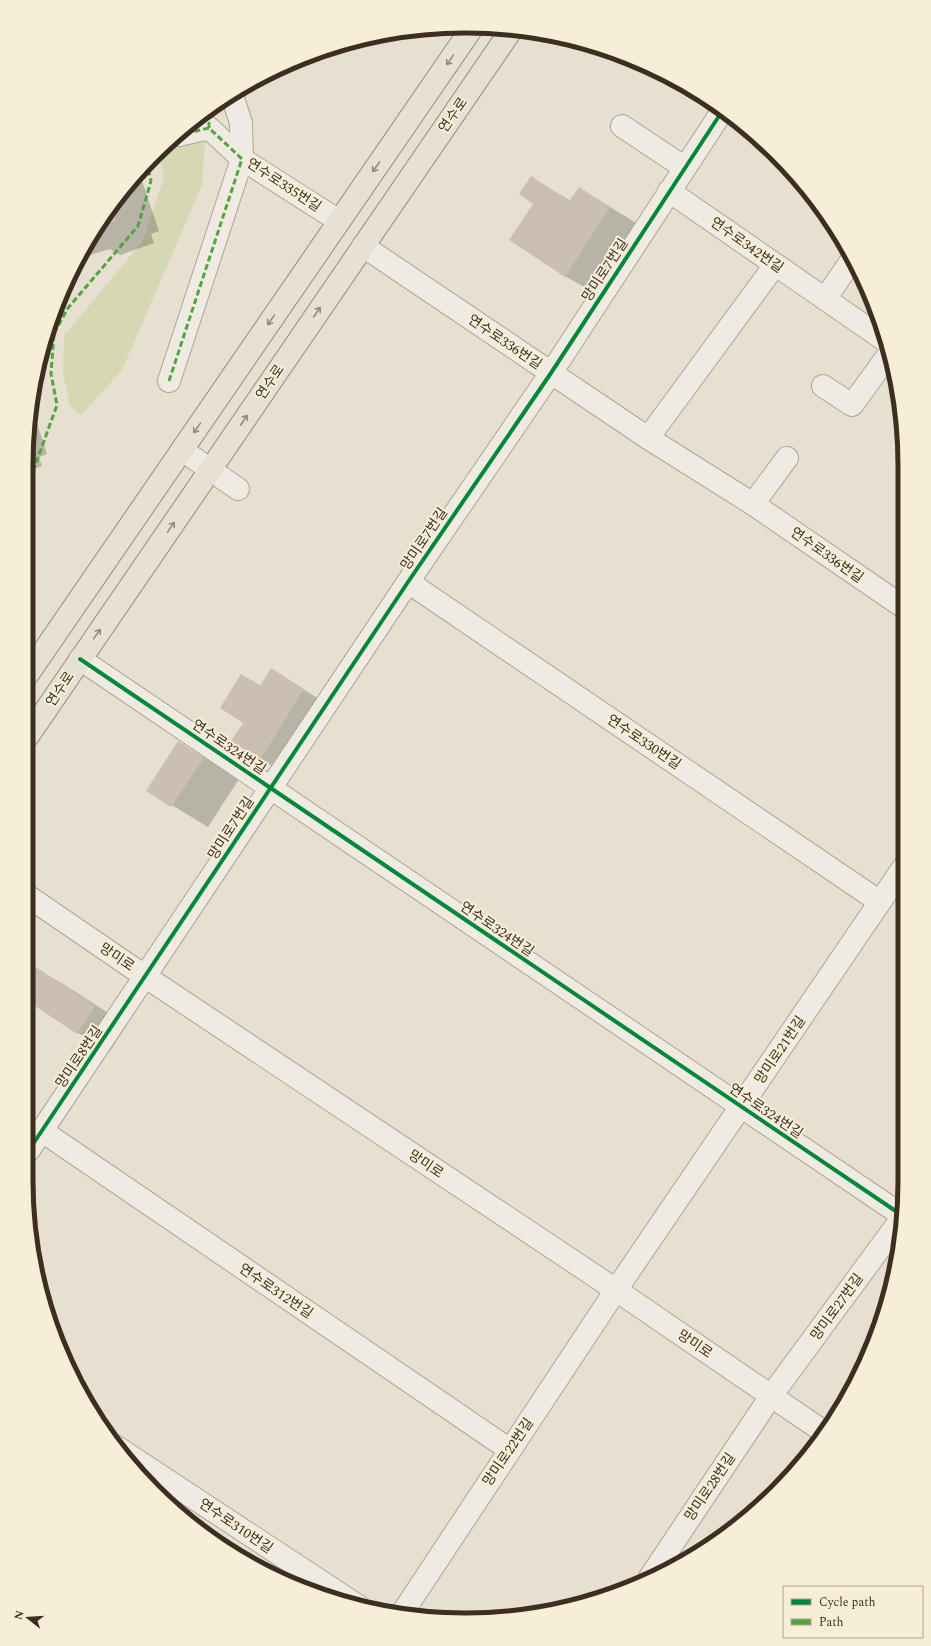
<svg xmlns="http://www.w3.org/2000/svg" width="931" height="1646" viewBox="0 0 931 1646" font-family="Spectral,'Noto Sans KR',serif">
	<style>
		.green { fill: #d6d7b3 }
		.shadow { fill: #0003 }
		.building { fill: #cbbfb2 }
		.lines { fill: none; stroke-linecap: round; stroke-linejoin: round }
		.minor-casing { stroke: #ada599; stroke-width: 24 }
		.major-casing { stroke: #928b80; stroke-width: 24 }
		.minor { stroke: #efebe3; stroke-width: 22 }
		.major { stroke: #e6e1d4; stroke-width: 22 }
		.quiet { stroke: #54a441; stroke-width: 3; stroke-dasharray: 6 3; stroke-linecap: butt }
		.cycleway-casing { stroke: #f7eed8; stroke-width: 6 }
		.cycleway { stroke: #00873e; stroke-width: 4 }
		.oneway { stroke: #92887a }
		.labels { text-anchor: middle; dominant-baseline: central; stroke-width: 4; stroke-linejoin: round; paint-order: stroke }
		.street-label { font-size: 14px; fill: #3d2e20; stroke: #f7eed8 }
		.rim { fill: none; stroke: #3d2e20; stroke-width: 5 }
	</style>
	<rect width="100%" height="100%" fill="#e7e0d1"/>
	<polygon class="green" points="205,141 202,185 122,370 81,415 70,406 63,373 64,336 142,242 164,178 159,153 162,151"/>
	<g class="shadow">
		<polygon points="139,172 159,231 151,234 154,243 120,255 110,249 84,257 61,311 58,310 85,246"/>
		<polygon points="531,178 571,201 579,188 646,229 601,297 565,276 534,203"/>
		<polygon points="32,408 47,454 39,457 42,466 27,471 27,437"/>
		<polygon points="271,670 336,709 292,777 260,759 244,722 242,675 261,686"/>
		<polygon points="178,742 239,779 208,827 147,790"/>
		<polygon points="31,966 63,984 127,1025 110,1051 78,1033 29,1001 29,970"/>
	</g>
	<g class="building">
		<polygon points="531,176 569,201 579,187 610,207 565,277 509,240 533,204 519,194"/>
		<polygon points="118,200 121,209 113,212 116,221 98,227"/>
		<polygon points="271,668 304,689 260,760 231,741 243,723 220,708 241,674 260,686"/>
		<polygon points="178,741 204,758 171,807 146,791"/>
		<polygon points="31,964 95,1006 77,1034 29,1002 29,968"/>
	</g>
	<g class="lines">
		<defs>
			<g id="minor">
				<polyline points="232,95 241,123 242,159 339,221"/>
				<polyline points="622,126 685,168"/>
				<polyline points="669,191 886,341"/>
				<polyline points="363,246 648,438 753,504 902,606"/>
				<polyline points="825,299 851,261"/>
				<polyline points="169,381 242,159 209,128 179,135"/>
				<polyline points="823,386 852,405 889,354"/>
				<polyline points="648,438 775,265"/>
				<polyline points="182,450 238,489"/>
				<polyline points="753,504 787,458"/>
				<polyline points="408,582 880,902"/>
				<polyline points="80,659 903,1216"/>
				<polyline points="29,897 146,977 616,1290 824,1432"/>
				<polyline points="42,1131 510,1450"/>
				<polyline points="29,1150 408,582 551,373 721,113"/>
				<polyline points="115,1446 358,1606"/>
				<polyline points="649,1579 771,1396 902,1218"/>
				<polyline points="401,1615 616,1290 903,868"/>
			</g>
			<g id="major">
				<polyline points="28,674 472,28"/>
				<polyline points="28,736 512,29"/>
			</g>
		</defs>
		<use href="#minor" class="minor-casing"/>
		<use href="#major" class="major-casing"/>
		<use href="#minor" class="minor"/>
		<use href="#major" class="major"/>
		<g class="quiet">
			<polyline points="209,128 209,110"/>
			<polyline points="54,333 68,308 138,226 151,181 147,164"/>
			<polyline points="169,381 242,159 209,128 179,135"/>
			<polyline points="27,488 57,405 51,374 54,333 49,332"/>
		</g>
		<defs>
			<g id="cycleway">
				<polyline points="80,659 903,1216"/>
				<polyline points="29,1150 408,582 551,373 721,113"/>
			</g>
		</defs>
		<use href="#cycleway" class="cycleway-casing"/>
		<use href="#cycleway" class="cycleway"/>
	</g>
	<defs><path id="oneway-shaft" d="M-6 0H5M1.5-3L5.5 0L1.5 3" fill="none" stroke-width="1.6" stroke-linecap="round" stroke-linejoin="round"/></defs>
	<g class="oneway">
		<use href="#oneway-shaft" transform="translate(450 60) rotate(125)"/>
		<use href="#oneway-shaft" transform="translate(376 167) rotate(125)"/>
		<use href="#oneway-shaft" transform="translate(317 312) rotate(-56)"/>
		<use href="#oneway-shaft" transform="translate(271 320) rotate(125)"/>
		<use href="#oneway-shaft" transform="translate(244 420) rotate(-56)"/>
		<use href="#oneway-shaft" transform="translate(197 428) rotate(125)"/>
		<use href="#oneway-shaft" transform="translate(171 527) rotate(-55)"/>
		<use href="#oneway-shaft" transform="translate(97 634) rotate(-55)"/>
	</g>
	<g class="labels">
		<g class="street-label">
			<text transform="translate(453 115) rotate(-55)">연수로</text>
			<text transform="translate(284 185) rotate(33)">연수로335번길</text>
			<text transform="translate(747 245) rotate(35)">연수로342번길</text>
			<text transform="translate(605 270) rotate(-57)">망미로7번길</text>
			<text transform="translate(505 342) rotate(34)">연수로336번길</text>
			<text transform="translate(270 382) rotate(-56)">연수로</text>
			<text transform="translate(424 539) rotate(-56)">망미로7번길</text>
			<text transform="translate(827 555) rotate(35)">연수로336번길</text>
			<text transform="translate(60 689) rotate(-56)">연수로</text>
			<text transform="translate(644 742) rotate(34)">연수로330번길</text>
			<text transform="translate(229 747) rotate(34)">연수로324번길</text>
			<text transform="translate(231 828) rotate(-57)">망미로7번길</text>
			<text transform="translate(497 929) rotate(34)">연수로324번길</text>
			<text transform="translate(117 957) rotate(34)">망미로</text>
			<text transform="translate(780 1050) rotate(-56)">망미로21번길</text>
			<text transform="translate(79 1057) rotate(-56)">망미로8번길</text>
			<text transform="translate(766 1111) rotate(34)">연수로324번길</text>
			<text transform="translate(426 1164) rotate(34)">망미로</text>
			<text transform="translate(276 1291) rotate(34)">연수로312번길</text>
			<text transform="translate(837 1307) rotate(-54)">망미로27번길</text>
			<text transform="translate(695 1344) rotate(34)">망미로</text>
			<text transform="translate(508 1452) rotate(-56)">망미로22번길</text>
			<text transform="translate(710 1487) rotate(-56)">망미로28번길</text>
			<text transform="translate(236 1526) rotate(34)">연수로310번길</text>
		</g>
	</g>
	<path d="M0 0H931V1646H0ZM465 33H466A432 432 0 0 1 898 465V1181A432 432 0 0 1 466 1613H465A432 432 0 0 1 33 1181V465A432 432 0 0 1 465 33Z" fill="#f7eed8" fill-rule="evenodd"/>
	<path class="rim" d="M465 33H466A432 432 0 0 1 898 465V1181A432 432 0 0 1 466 1613H465A432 432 0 0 1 33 1181V465A432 432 0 0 1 465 33Z"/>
	<rect x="783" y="1586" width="140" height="52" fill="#f7eed8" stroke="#ada18e"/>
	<rect x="791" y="1599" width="20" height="6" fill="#00873e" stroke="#ada18e"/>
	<text x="819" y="1606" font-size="12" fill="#3d2e20">Cycle path</text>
	<rect x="791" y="1619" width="20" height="6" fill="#54a441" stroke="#ada18e"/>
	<text x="819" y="1626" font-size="12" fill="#3d2e20">Path</text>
	<g transform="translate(28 1618) rotate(287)" stroke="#f7eed8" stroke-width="3" paint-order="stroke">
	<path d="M0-3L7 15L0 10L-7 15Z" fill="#3d2e20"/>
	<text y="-6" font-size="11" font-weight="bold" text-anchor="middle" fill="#3d2e20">N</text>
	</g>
</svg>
